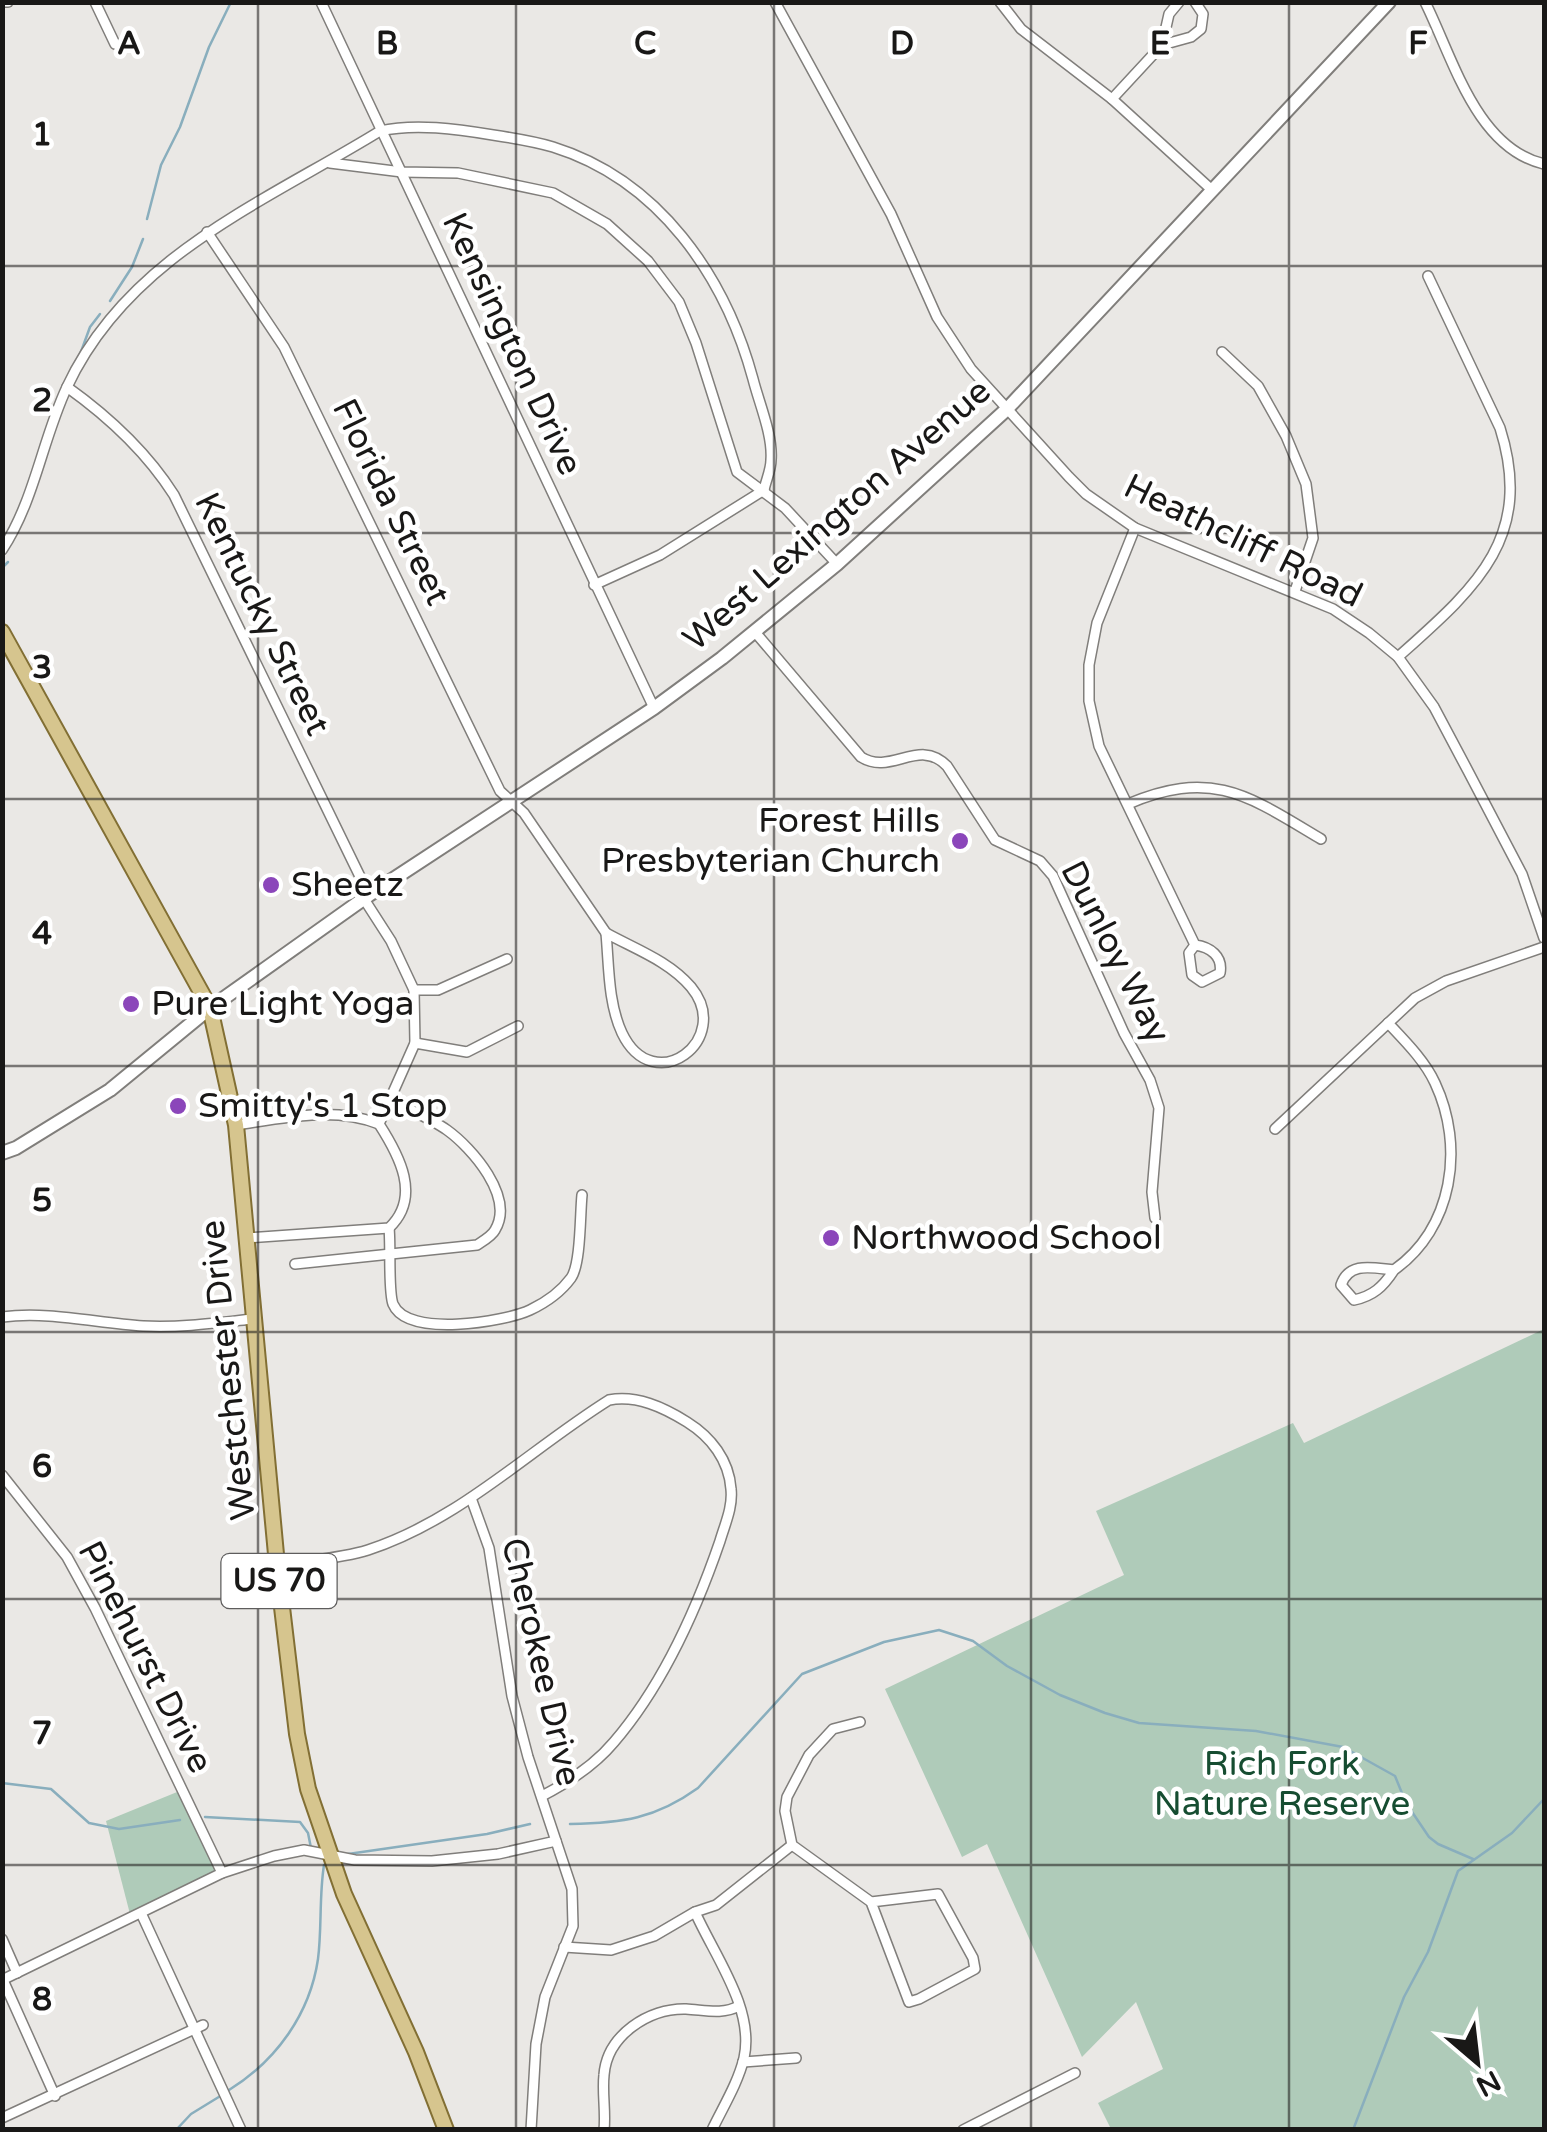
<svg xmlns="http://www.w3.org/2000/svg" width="1547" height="2132" viewBox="0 0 1547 2132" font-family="'Varela Round',sans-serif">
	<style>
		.green { fill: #afcbb9 }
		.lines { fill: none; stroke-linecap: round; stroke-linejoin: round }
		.stream { stroke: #89aebd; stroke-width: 2.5 }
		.street-casing { stroke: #807e7b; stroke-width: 12 }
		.secondary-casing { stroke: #807e7b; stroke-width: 16 }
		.primary-casing { stroke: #826f34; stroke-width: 18 }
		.street { stroke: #fff; stroke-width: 9 }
		.secondary { stroke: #fff; stroke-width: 12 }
		.primary { stroke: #d6c58e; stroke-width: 14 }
		.grid { fill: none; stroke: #191817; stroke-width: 2.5; stroke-opacity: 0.55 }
		.poi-dot { fill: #8b46ba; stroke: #fff; stroke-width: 4 }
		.labels { text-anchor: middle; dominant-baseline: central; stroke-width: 9; stroke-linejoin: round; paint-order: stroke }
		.shield { fill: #fff; stroke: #5e5d5d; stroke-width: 2.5 }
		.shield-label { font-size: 32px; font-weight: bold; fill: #191817 }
		.street-label { font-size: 35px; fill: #191817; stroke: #fff }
		.poi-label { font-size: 35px; fill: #191817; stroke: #fff; text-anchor: start }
		.park-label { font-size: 35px; fill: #164d31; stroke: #fff }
		.grid-label { font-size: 32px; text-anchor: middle; font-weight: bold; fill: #191817; stroke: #fff; stroke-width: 9; stroke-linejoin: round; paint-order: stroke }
	</style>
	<rect width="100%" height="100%" fill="#eae8e5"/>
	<g class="green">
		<polygon points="1544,1329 1544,2129 1111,2129 1098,2103 1163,2069 1136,2002 1082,2057 987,1844 962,1857 885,1689 1124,1575 1096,1511 1293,1423 1304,1443"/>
		<polygon points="182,1790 222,1873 131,1918 106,1821"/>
	</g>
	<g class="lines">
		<g class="stream">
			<polyline points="147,219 161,165 180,127 209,47 231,2"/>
			<polyline points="110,301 132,267 143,239"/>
			<polyline points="78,360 90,327 100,314"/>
			<polyline points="2,568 8,562"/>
			<polyline points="2,769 2,788"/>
			<polyline points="2,1783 51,1789 89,1823 119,1829 180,1820"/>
			<polyline points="205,1817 300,1822 308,1833 311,1848"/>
			<path d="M570,1824C622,1823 655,1819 698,1788L802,1674L884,1642L939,1630L973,1641L1007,1666L1060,1695L1105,1713L1139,1723L1256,1731L1343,1747L1395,1776L1406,1803L1429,1837L1438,1844L1473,1859"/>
			<polyline points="348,1854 487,1834 530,1824"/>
			<path d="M229,2090C276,2061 310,2014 318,1959C322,1928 319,1896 324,1865"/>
			<polyline points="176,2130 191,2114 222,2095"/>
			<polyline points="1353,2130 1404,1997 1428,1952 1458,1871 1512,1833 1544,1799"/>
		</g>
		<defs>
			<g id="street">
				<polyline points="3,2 8,2"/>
				<polyline points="95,2 115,44"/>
				<polyline points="321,2 654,708"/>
				<polyline points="775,2 891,214 937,317 971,369 1069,477 1086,494 1135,528 1333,609 1369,633 1398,657 1434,707 1468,771 1522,874 1544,938"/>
				<polyline points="1000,2 1021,29 1112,99 1212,190"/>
				<path d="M1425,2C1453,58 1476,148 1544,164"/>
				<polyline points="1162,45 1191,37 1201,29 1203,14 1195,2"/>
				<polyline points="1112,99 1162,45 1169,14 1179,2"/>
				<polyline points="330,163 402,172 458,173 553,193 607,224 648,261 679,302 696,343 737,472 785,508 837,564"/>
				<polyline points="207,232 284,347 500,791 524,813 606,933"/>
				<polyline points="1222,352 1258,386 1286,436 1306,484 1313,538 1295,591"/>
				<path d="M67,387C109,417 146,451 174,495L369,895"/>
				<path d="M1135,528L1097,623L1089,665V701L1099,746L1195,945C1210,947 1223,956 1220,973L1202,982L1192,975L1189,953L1195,945"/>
				<path d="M2,550C35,500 42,440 67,387C128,256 263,203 380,131C415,123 457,129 493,135C513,138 533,141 553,147C659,180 725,276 753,379C759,403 773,435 771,460C771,470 766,480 764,490"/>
				<polyline points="594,585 660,555 764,490"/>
				<path d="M755,632L861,757C891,776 919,737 947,766L995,840L1040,861L1053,876L1124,1033L1150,1080L1159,1108L1152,1192L1155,1218"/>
				<path d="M1398,657C1474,589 1535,539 1500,428L1428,276"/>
				<path d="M1128,804C1213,768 1249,796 1321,839"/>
				<polyline points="364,899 391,941 414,990 415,1043"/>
				<path d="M606,933C635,949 669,961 691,987C734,1039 654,1100 622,1033C608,1003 609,966 606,933Z"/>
				<polyline points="414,990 438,990 507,959"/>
				<path d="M1388,1023C1405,1041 1425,1061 1435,1083C1465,1147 1453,1228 1394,1270C1373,1268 1349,1261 1341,1285L1354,1300C1373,1296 1383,1287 1394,1270"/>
				<path d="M236,1125C283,1118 333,1106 379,1124"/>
				<polyline points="1275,1129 1415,998 1446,981 1544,947"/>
				<path d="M389,1228C391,1246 388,1291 393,1304C407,1338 504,1322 530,1310C547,1302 560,1293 571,1278C581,1264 580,1214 582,1195"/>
				<path d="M246,1238L389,1228C422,1197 399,1155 379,1124L415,1043L467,1052L518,1026"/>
				<path d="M295,1264L477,1245C483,1241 492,1236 495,1230C515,1197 472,1148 447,1130C430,1118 410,1110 391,1100"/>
				<path d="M2,1317C49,1311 96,1323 143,1326C179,1328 216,1323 252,1319"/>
				<polyline points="2,1475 67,1557 95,1608 222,1873"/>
				<polyline points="471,1498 489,1548 512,1696 528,1757 572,1889 573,1926 545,1997 536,2044 531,2130"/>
				<path d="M277,1565C307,1560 340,1559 368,1550C460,1520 529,1450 609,1400C637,1395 663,1407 687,1422C711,1437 729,1460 731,1489C733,1507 725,1524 720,1541C696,1611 663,1685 614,1742C594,1766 569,1782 542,1796"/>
				<polyline points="860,1722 833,1729 809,1755 787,1797 785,1811 792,1845 871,1902 909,2002 919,1999 975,1969 973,1958 938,1894 871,1902"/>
				<path d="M695,1912C714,1955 755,2009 744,2058C738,2083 723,2107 712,2130"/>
				<polyline points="141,1913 241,2130"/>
				<polyline points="2,1939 17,1973"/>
				<polyline points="564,1947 611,1950 654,1936 695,1912 716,1905 792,1845"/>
				<polyline points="2,1980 222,1873 274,1856 304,1850 355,1860 432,1861 498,1854 556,1841"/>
				<polyline points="3,1980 55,2096"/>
				<polyline points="743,2062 796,2058"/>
				<polyline points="2,2118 203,2025"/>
				<path d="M604,2130C606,2112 602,2093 604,2075C607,2035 649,2008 686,2009C705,2010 722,2015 739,2006"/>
				<polyline points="963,2130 1075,2073"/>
			</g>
			<polyline id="secondary" points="2,1153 16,1148 110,1090 210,1008 369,895 654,708 722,658 837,564 1007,409 1389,2"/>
			<polyline id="primary" points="2,632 210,1008 236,1125 277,1565 297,1734 308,1789 344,1894 416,2052 446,2130"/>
		</defs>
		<use href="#street" class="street-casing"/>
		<use href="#secondary" class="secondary-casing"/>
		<use href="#primary" class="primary-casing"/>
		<use href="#street" class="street"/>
		<use href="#secondary" class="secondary"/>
		<use href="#primary" class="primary"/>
	</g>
	<path class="grid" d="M258,2V2130M516,2V2130M774,2V2130M1031,2V2130M1289,2V2130M2,266H1544M2,533H1544M2,799H1544M2,1066H1544M2,1332H1544M2,1599H1544M2,1865H1544"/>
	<g class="poi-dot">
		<circle cx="960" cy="841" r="10"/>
		<circle cx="271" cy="885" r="10"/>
		<circle cx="131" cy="1004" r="10"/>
		<circle cx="178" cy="1106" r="10"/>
		<circle cx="831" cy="1238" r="10"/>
	</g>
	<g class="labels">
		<rect class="shield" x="221.5" y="1554" width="115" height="54" rx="8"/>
		<g class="shield-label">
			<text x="279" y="1581">US 70</text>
		</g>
		<g class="street-label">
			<text transform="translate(512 344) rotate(65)">Kensington Drive</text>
			<text transform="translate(391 502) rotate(64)">Florida Street</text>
			<text transform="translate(837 515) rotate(-41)">West Lexington Avenue</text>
			<text transform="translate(1243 541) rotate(26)">Heathcliff Road</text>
			<text transform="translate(262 614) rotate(64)">Kentucky Street</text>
			<text transform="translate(1115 952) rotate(63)">Dunloy Way</text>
			<text transform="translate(228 1370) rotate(-96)">Westchester Drive</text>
			<text transform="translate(145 1657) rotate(63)">Pinehurst Drive</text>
			<text transform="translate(541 1662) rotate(77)">Cherokee Drive</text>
		</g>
		<g class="poi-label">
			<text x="940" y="821" text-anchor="end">Forest Hills<tspan x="940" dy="40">Presbyterian Church</tspan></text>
			<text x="291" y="885">Sheetz</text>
			<text x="151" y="1004">Pure Light Yoga</text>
			<text x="198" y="1106">Smitty's 1 Stop</text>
			<text x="851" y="1238">Northwood School</text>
		</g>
		<g class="park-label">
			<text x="1282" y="1764">Rich Fork<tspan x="1282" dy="40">Nature Reserve</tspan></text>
		</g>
	</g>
	<g class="grid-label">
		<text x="129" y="54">A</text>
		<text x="387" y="54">B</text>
		<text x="645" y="54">C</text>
		<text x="902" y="54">D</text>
		<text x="1160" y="54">E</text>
		<text x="1418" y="54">F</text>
		<text x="42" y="145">1</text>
		<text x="42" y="411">2</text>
		<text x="42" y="678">3</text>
		<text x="42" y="944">4</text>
		<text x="42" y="1211">5</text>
		<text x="42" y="1477">6</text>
		<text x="42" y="1744">7</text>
		<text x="42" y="2010">8</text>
	</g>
	<rect width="1547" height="2132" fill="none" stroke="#191817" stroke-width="10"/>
	<g transform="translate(1477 2062) rotate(152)" stroke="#ffffff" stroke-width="8" paint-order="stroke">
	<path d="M0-8L18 38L0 25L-18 38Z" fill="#191817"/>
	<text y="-15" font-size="28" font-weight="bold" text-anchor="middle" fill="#191817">N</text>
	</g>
</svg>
